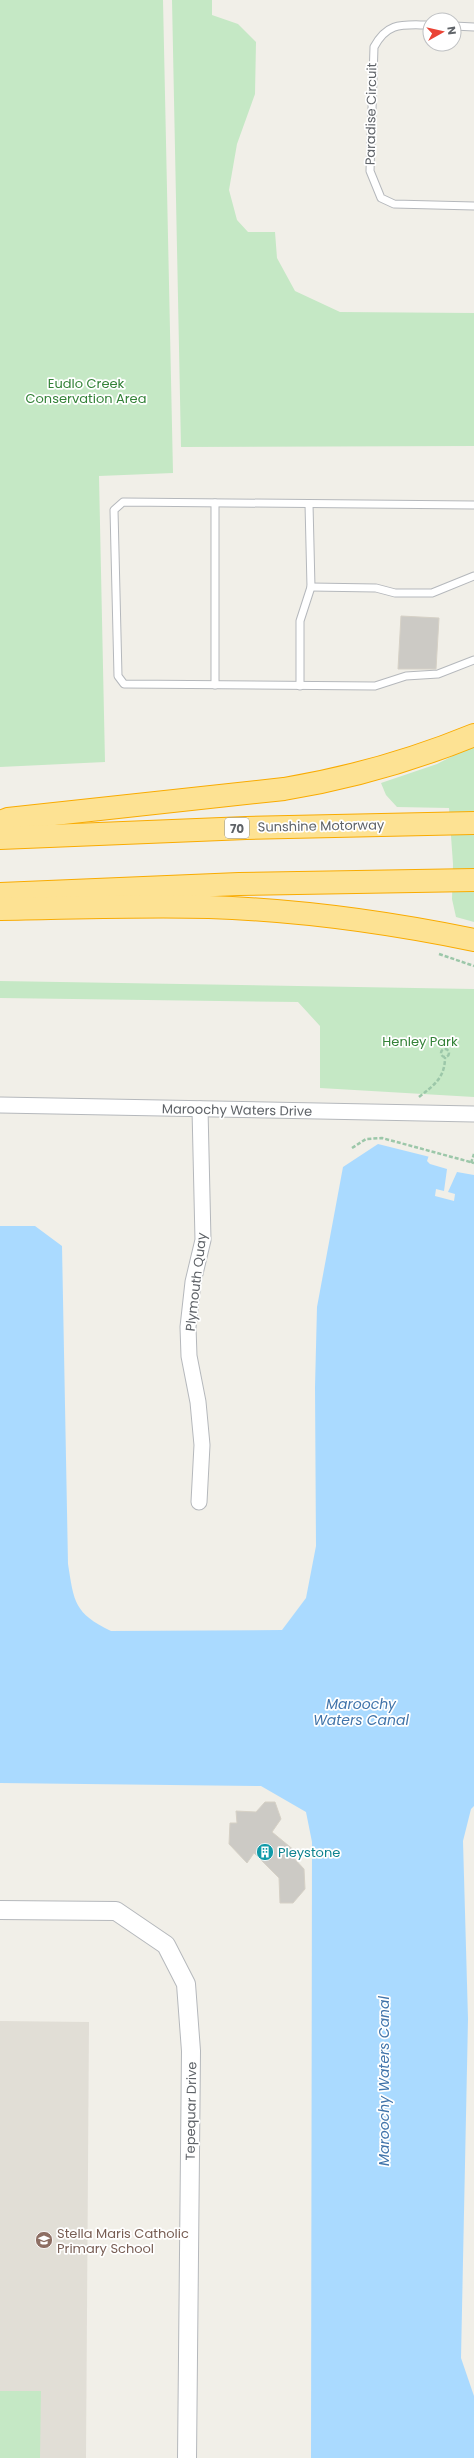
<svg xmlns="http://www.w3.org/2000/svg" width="474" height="2458" viewBox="0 0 474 2458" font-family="Poppins,sans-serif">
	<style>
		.education { fill: #e1ded6 }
		.green { fill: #c5e8c5 }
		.water { fill: #aadaff }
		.pier { fill: #f1efe8 }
		.building { fill: #cccac5; stroke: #d6d1c6 }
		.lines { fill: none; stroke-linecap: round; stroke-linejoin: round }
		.service-casing { stroke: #b5b8bc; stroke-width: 9 }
		.minor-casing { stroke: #b5b8bc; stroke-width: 17 }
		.tertiary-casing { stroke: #b5b8bc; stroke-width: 20 }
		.motorway-casing { stroke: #f9ab00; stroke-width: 24 }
		.path { stroke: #9cc7a9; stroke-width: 2.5; stroke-dasharray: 4 2; stroke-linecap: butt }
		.service { stroke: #fff; stroke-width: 7 }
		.minor { stroke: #fff; stroke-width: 15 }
		.tertiary { stroke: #fff; stroke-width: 18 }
		.motorway { stroke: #fde293; stroke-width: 22 }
		.labels { text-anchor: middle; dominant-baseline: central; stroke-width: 3.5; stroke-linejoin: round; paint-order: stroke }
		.shield { fill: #fff; stroke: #8f9295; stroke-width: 1 }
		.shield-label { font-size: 12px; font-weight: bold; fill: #5f6368 }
		.street-label { font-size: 13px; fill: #5f6368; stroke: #fff }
		.park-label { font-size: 13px; fill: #348238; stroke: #fff }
		.culture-label { font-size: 13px; fill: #0d838f; stroke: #fff; text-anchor: start }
		.education-label { font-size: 13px; fill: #785e54; stroke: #fff; text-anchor: start }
		.water-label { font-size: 14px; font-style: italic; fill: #4174aa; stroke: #fff }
	</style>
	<rect width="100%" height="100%" fill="#f1efe8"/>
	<polygon class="education" points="0,2021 89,2022 86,2458 0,2458"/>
	<g class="green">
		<polygon points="0,0 163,0 173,473 99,476 105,762 0,767"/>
		<polygon points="172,0 212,0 212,15 238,24 256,42 255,94 237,144 229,190 237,220 248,232 275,232 277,258 295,291 340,312 474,313 474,446 181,447"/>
		<polygon points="474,745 474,922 456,917 452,899 453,864 449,808 397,807 386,795 381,783 437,764"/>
		<polygon points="0,981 474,989 474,1097 320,1088 320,1026 298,1002 0,998"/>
		<polygon points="0,2391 41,2391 40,2458 0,2458"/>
	</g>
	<path class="water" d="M378,1144L474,1168V1806L471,1809L463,1841L468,2019L461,2358L474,2396V2458H311L312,1842L306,1812L261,1786L0,1783V1226H35L62,1246L68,1564C74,1602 74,1613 111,1631L282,1630L306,1598L316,1546L315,1387L317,1307L343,1167Z"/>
	<polygon class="pier" points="429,1155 474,1166 474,1175 457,1172 448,1192 455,1194 454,1201 435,1196 436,1189 444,1191 447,1169 430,1164 427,1161"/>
	<g class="building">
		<polygon points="401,616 439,618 436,669 398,669"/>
		<polygon points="265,1802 275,1802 281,1819 272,1832 295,1851 291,1855 304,1869 305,1889 293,1903 280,1903 279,1878 254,1853 247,1863 229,1844 230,1823 237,1823 236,1811 256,1812"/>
	</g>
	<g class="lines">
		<defs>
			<g id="service">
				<path d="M430,25C403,25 388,21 374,47L370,171L381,198L394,204L474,206"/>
				<polyline points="454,26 474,27"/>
				<polyline points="474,505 123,502 114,510 118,676 124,684 375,686 406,676 438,674 474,660"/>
				<polyline points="311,587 376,588 395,593 432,593 474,576"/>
				<polyline points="215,685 215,503"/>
				<polyline points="300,686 300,621 311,587 309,504"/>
			</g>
			<g id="minor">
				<polyline points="0,1105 474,1114"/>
				<polyline points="199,1502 202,1445 198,1402 189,1356 188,1327 193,1282 203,1240 200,1109"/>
			</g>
			<polyline id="tertiary" points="0,1910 116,1911 166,1945 186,1984 191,2051 187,2458"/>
			<g id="motorway">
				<path d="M0,822L8,819L284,789C350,778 413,760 474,735"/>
				<polyline points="0,838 246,828 474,823"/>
				<polyline points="0,894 239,884 474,880"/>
				<path d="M0,909C70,908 140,905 209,907C298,910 387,922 474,940"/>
			</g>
		</defs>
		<use href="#service" class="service-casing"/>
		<use href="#minor" class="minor-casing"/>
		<use href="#tertiary" class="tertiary-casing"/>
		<use href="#motorway" class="motorway-casing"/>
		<g class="path">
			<polyline points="439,954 474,966"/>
			<circle cx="445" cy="1053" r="4"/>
			<path d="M419,1097C434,1085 445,1078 445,1057"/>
			<polyline points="352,1148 366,1139 382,1138 474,1163"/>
			<polyline points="471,1163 474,1154"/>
		</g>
		<use href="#service" class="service"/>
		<use href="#minor" class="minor"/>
		<use href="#tertiary" class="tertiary"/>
		<use href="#motorway" class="motorway"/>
	</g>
	<defs>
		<symbol id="building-disc" viewBox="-11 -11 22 22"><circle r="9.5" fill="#0f9aa8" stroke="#fff"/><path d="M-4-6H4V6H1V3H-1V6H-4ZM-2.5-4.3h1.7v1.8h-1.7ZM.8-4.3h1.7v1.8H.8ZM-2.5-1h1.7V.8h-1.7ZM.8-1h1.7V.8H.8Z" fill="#fff"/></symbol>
		<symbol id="school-disc" viewBox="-11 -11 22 22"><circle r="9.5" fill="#8d6e63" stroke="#fff"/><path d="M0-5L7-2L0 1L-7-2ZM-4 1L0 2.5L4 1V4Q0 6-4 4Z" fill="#fff"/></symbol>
	</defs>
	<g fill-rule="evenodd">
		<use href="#building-disc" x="255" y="1842" width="20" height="20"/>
		<use href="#school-disc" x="34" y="2230" width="20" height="20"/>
	</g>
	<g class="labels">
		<rect class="shield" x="225" y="818" width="24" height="20" rx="3"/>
		<g class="shield-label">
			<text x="237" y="828">70</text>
		</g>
		<g class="street-label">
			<text transform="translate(371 114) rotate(-89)">Paradise Circuit</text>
			<text transform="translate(321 826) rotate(-1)">Sunshine Motorway</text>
			<text transform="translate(237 1110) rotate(1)">Maroochy Waters Drive</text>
			<text transform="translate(196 1282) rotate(-83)">Plymouth Quay</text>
			<text transform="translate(191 2111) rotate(-89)">Tepequar Drive</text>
		</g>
		<g class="park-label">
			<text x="86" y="383">Eudlo Creek<tspan x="86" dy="15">Conservation Area</tspan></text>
			<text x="420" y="1041">Henley Park</text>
		</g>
		<g class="culture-label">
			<text x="278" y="1852">Pleystone</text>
		</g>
		<g class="education-label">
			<text x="57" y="2233">Stella Maris Catholic<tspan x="57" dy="15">Primary School</tspan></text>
		</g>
		<g class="water-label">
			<text x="361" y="1704">Maroochy<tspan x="361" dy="16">Waters Canal</tspan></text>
			<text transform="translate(384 2081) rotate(-90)">Maroochy Waters Canal</text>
		</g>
	</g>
	<g transform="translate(442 32) rotate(82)"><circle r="19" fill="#ffffff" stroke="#bfc1c3"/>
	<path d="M0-3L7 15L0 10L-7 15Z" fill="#ea4335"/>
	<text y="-6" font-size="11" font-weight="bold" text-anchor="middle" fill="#5f6368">N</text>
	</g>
</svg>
